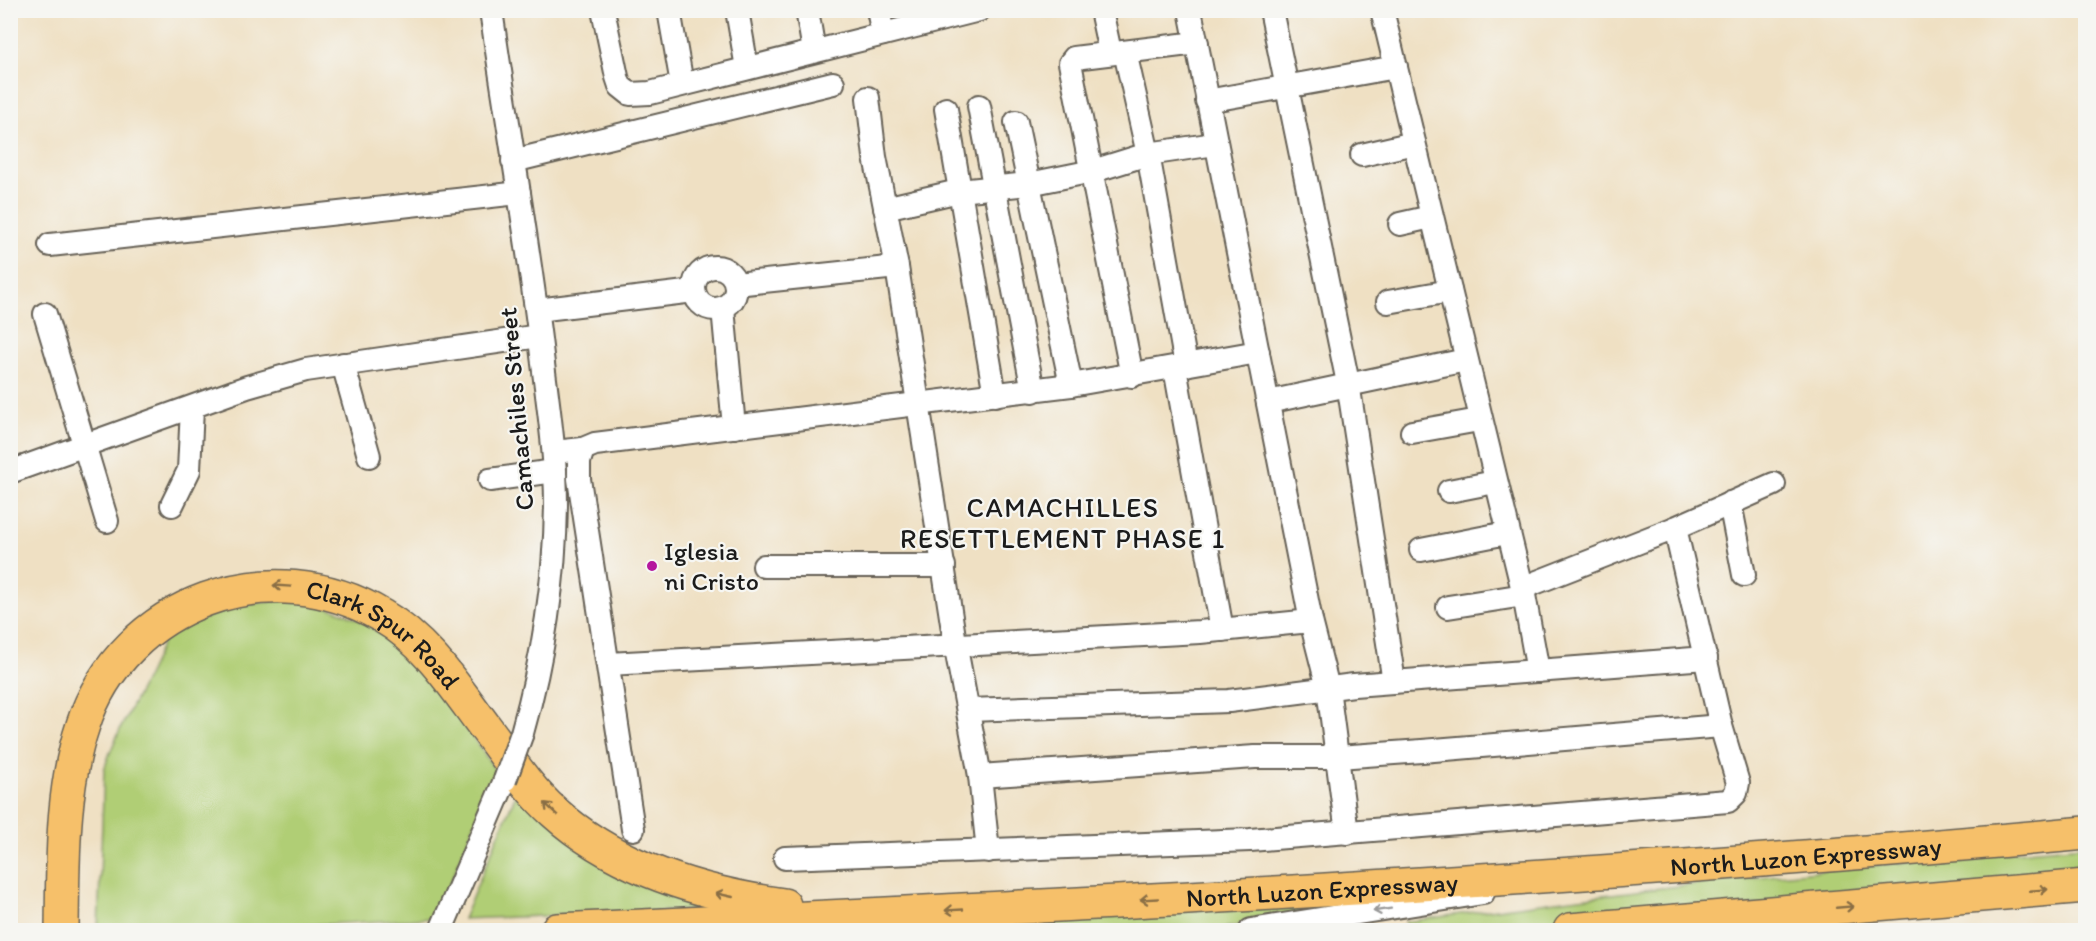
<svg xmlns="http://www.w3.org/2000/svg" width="2096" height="941" viewBox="0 0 2096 941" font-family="Itim,sans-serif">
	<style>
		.green { fill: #b0ce75; stroke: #667548; stroke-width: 1.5 }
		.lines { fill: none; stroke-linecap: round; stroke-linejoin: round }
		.stream { stroke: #53afd1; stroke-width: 5 }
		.minor-casing { stroke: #666156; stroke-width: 26 }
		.highway-casing { stroke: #666156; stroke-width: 36 }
		.minor { stroke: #fff; stroke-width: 22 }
		.highway { stroke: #f6c06b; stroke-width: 33 }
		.minor-bridge-casing { stroke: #666156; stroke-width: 26; stroke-linecap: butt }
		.minor-bridge { stroke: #fff; stroke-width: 22 }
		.oneway { stroke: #896e44 }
		.oneway2 { stroke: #999 }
		.poi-dot { fill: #b5179e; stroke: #f6f6f2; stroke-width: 2 }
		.labels { text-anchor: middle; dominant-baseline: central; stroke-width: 4.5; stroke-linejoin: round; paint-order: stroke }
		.street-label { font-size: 26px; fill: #1c1c1c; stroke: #f6f6f2 }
		.poi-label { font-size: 26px; fill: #1c1c1c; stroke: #f6f6f2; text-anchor: start }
		.neighbourhood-label { font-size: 27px; letter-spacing: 1.5px; fill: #1c1c1c; stroke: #f6f6f2 }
	</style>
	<rect width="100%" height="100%" fill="#f6f6f2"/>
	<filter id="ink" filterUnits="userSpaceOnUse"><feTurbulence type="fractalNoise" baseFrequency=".0167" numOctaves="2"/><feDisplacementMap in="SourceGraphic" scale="12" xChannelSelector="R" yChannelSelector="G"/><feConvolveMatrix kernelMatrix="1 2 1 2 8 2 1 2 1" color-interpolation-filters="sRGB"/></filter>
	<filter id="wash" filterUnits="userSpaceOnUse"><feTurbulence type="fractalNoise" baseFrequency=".008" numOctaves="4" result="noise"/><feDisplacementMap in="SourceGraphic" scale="24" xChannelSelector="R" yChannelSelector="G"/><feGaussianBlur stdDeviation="1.35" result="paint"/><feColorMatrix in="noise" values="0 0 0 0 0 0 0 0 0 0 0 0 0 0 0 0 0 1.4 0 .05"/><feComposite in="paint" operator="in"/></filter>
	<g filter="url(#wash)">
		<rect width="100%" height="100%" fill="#efe0c3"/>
		<g class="green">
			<path d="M285,600C298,602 313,604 326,607C404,627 453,709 496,771L436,918L219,930H98L104,770C118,724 147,684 164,638C209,613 233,604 285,600Z"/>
			<polygon points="516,794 659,891 700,910 463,919"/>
			<path d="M2085,846V880L1440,930H1407L1405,922C1631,888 1858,865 2085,846Z"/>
			<polygon points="1383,899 1213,930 833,930"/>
		</g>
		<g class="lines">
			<polyline class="stream" points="10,114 15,115 10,158"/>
		</g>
	</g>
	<g filter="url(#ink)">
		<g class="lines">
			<defs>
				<g id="minor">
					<path d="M491,10C507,123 527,234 541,347C547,399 556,452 556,505C555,582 543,659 522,733"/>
					<polyline points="603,10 617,77 620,86 630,94 650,93 979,10"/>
					<polyline points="669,10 682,84"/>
					<polyline points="737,10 747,68"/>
					<polyline points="807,10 814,51"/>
					<polyline points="878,10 883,34"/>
					<polyline points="1101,10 1110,52"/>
					<polyline points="1190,10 1311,621 1328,688 1347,833"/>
					<polyline points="1271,10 1348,383 1394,682"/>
					<polyline points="1382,10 1524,595 1538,671"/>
					<polyline points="1125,52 1148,154 1186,365"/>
					<polyline points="868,98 875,157 897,267 955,643 980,776 988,851"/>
					<polyline points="1207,101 1396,67"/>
					<polyline points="979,106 1033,391"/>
					<polyline points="946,109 995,395"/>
					<polyline points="1016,122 1071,385"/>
					<polyline points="1362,155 1414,143"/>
					<polyline points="513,161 833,83"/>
					<polyline points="885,208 959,191 1029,184 1093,171 1148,154 1215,144"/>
					<polyline points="1400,224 1431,217"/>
					<polyline points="50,245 519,193"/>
					<circle cx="715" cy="288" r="21"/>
					<polyline points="736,284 897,267"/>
					<polyline points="1388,302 1450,291"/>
					<polyline points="723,308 734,427"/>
					<polyline points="537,310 694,291"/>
					<polyline points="45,314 107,521"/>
					<polyline points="343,364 369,456"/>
					<polyline points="1175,368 1222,630"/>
					<polyline points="1132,376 1070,63 1074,58 1197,43"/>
					<polyline points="1268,402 1466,360"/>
					<polyline points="1412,432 1479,420"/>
					<polyline points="583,449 579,462 579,479 633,829"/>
					<polyline points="554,452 583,449 595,444 1071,385 1258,352"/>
					<polyline points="10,472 247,387 306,370 539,336"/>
					<polyline points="490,480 555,471"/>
					<polyline points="1449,491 1495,482"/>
					<polyline points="1730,503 1744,575"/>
					<polyline points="172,505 189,470 192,408"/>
					<polyline points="1421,550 1507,533"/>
					<polyline points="764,566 944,566"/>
					<polyline points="1522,588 1675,528 1774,484"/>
					<polyline points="1448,607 1524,595"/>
					<polyline points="608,664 1200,632 1311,621"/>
					<polyline points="969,710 1229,701 1354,685 1706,658"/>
					<polyline points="980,776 1255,757 1338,757 1422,751 1721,726"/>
					<polyline points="785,858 1250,840 1728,801 1736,793 1738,783 1721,726 1675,528"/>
					<polyline points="441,930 505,780"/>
					<polyline points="1251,930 1483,893"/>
				</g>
				<g id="highway">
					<path id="s1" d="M62,930C63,863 61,790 83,725C123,602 272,549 382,616C427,642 455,687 485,727C507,756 527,788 554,812C616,868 703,894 784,905"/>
					<path id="s2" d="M557,930C1067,906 1577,880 2086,833"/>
					<polyline points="1570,930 2086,886"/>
				</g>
			</defs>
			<use href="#minor" class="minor-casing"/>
			<use href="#highway" class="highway-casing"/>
			<use href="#minor" class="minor"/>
			<use href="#highway" class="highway"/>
			<defs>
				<polyline id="minor-bridge" points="505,780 522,733"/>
			</defs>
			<use href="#minor-bridge" class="minor-bridge-casing"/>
			<use href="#minor-bridge" class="minor-bridge"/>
		</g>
		<defs><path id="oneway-shaft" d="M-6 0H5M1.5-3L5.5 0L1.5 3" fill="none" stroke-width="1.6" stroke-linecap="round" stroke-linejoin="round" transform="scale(1.5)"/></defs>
		<g class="oneway">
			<use href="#oneway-shaft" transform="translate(282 586) rotate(-176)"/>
			<use href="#oneway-shaft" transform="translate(551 809) rotate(-136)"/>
			<use href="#oneway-shaft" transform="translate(2039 890) rotate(-5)"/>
			<use href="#oneway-shaft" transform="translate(724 895) rotate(-167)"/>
			<use href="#oneway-shaft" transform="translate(1149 899) rotate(177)"/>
			<use href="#oneway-shaft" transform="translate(1845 907) rotate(-5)"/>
			<use href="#oneway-shaft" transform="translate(954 910) rotate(177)"/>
		</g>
		<use class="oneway2" href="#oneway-shaft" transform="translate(1382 910) rotate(171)"/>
	</g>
	<circle class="poi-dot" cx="652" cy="566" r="6"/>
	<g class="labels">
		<g class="street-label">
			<text transform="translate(516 409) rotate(-95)">Camachiles Street</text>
			<text stroke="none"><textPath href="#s1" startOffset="582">Clark Spur Road</textPath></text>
			<text stroke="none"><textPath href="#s2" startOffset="1251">North Luzon Expressway</textPath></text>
			<text stroke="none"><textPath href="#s2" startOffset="766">North Luzon Expressway</textPath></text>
		</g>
		<g class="poi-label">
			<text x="664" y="551">Iglesia<tspan x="664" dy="30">ni Cristo</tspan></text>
		</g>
		<g class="neighbourhood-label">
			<text x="1063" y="507">CAMACHILLES<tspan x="1063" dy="31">RESETTLEMENT PHASE 1</tspan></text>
		</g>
	</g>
	<rect width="2096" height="941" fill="none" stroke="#f6f6f2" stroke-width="36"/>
</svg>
